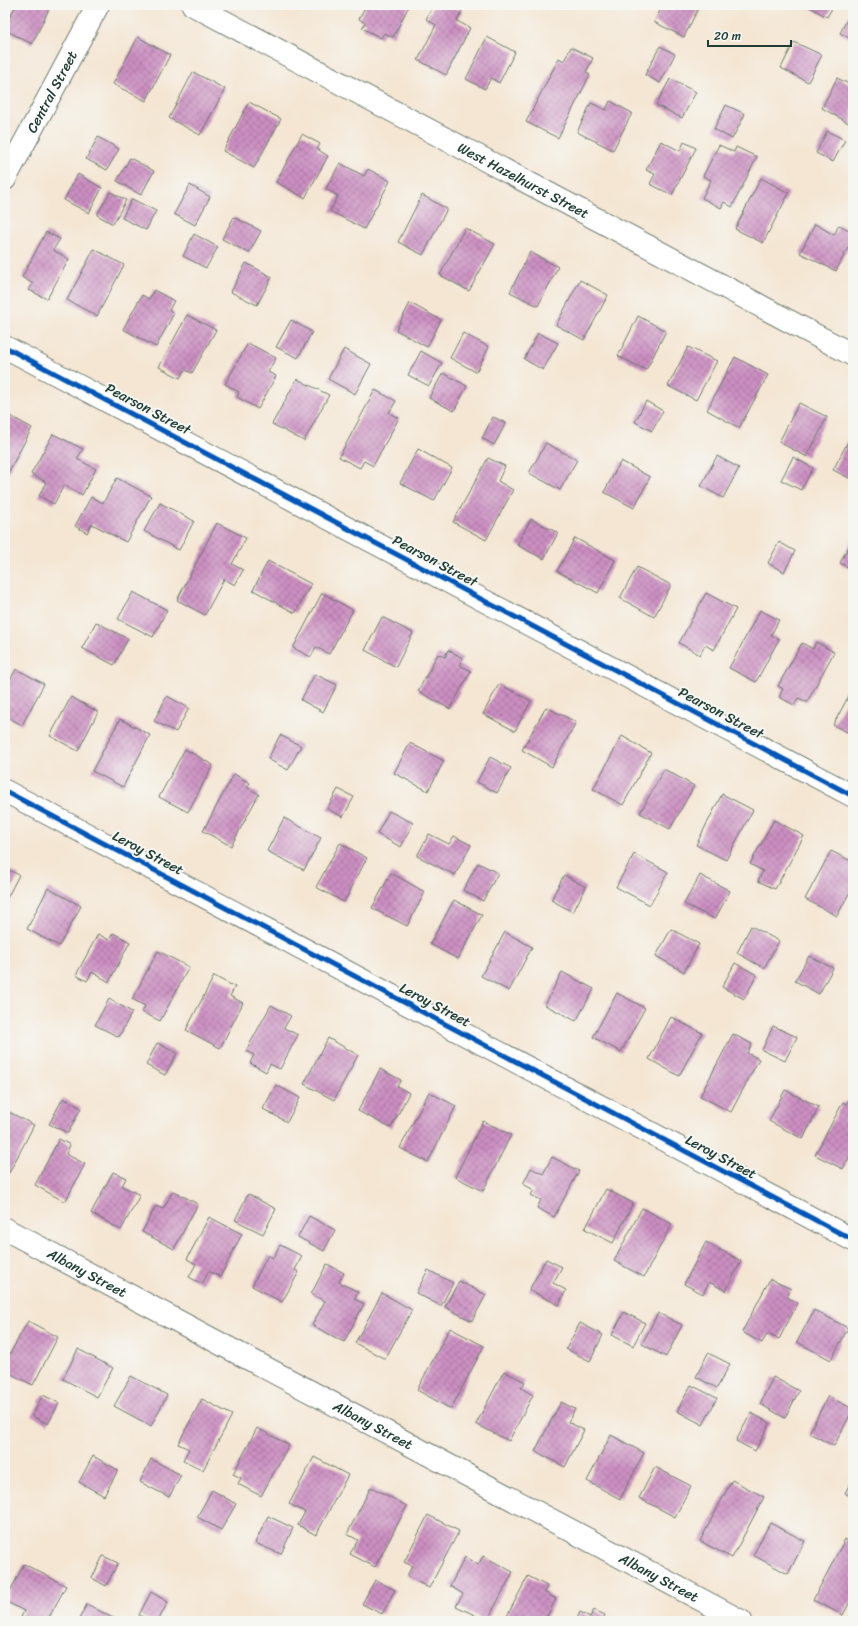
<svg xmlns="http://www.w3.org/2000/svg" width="858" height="1626" viewBox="0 0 858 1626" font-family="Sriracha,sans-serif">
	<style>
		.building { fill: url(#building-cross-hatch) }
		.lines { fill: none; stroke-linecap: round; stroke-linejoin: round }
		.minor-casing { stroke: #6a786c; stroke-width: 24 }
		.minor { stroke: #fff; stroke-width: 22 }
		.cycleway-casing { stroke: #f6f6f2; stroke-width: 8 }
		.cycleway { stroke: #0057b8; stroke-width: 5 }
		.labels { text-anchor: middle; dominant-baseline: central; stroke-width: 4; stroke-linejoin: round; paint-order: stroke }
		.street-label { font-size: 14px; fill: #1f3d34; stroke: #f6f6f2 }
	</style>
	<defs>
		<pattern id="building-cross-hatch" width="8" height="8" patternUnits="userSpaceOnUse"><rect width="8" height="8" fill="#cc8fc2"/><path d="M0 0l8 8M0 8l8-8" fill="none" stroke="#a5769e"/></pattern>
	</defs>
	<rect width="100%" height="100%" fill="#f6f6f2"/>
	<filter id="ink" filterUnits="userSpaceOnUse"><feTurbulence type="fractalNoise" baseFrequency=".025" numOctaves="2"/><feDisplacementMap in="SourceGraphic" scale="8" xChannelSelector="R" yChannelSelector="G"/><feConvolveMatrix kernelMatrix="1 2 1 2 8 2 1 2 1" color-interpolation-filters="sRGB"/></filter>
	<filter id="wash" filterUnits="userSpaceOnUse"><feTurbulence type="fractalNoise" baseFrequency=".012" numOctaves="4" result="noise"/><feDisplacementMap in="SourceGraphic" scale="16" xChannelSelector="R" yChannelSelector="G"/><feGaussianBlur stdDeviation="0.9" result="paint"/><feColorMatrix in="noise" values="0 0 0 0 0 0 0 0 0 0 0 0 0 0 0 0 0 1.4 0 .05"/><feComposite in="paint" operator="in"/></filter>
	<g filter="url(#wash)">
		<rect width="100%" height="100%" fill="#f4e6d3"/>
		<g id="blocks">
			<g class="building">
				<polygon points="16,5 51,5 32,44 5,30 5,26"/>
				<polygon points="366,5 406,5 409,6 393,37 384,33 381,38 362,28 365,23 359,19"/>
				<polygon points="434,5 451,5 462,11 457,21 470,28 446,75 418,60 436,25 426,19"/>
				<polygon points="616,5 631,5 628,11"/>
				<polygon points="663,5 689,5 698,9 684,37 654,22"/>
				<polygon points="806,5 834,5 827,17"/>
				<polygon points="853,8 853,40 840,33"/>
				<polygon points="138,37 170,55 146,101 113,84"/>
				<polygon points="487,37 515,52 499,83 491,78 485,89 466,79"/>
				<polygon points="794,42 822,55 808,82 781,68"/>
				<polygon points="660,46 675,54 660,83 645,75"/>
				<polygon points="571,47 593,58 586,72 590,75 558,138 526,122 559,58 564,61"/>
				<polygon points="193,72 225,89 200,135 169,118"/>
				<polygon points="837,78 853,86 852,125 822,108"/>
				<polygon points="670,79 696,92 682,118 656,105"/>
				<polygon points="610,101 632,113 613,150 577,132 591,103 606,110"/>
				<polygon points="249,102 281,119 254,168 223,151"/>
				<polygon points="726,105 745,114 732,139 714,129"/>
				<polygon points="827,131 845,140 833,162 816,153"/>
				<polygon points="302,134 320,144 317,149 328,156 305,198 276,182"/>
				<polygon points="98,137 119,149 107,170 86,159"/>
				<polygon points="661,141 680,151 684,142 696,148 672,195 650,184 655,174 646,170"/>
				<polygon points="719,145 734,152 736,147 757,157 732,207 724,202 721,208 702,198 711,180 703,176"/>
				<polygon points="130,158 154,171 141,195 117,181"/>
				<polygon points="340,163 364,176 368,169 390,181 364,229 330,211 338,196 326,189"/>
				<polygon points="78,174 102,188 89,213 64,200"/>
				<polygon points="761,178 789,193 763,243 735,229"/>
				<polygon points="190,185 210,197 195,225 174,214"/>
				<polygon points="110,192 126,200 113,224 97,215"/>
				<polygon points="422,195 447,209 423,255 398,242"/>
				<polygon points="132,199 156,211 146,230 122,218"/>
				<polygon points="234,217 261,231 249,253 222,239"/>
				<polygon points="815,224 834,235 839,225 853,232 853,238 836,271 800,253"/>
				<polygon points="465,228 495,244 469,291 440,275"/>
				<polygon points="46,232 60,239 53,250 69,259 47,299 29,290 33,284 22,277"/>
				<polygon points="194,234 218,247 206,268 183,256"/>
				<polygon points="94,249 124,265 97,316 67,300"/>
				<polygon points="530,252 558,267 538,306 510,292"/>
				<polygon points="246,263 272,277 257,305 231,292"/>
				<polygon points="580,280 608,295 584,340 556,325"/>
				<polygon points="154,290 174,301 169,310 174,313 156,347 123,329 142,295 149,299"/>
				<polygon points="410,303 441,320 427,347 396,330"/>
				<polygon points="187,315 216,330 192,373 185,370 180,378 159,367"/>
				<polygon points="638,316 666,331 646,370 618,356"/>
				<polygon points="291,320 312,332 298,358 276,347"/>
				<polygon points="463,333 489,347 476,372 450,358"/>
				<polygon points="538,333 558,343 543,370 524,359"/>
				<polygon points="248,343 276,358 268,372 276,376 258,409 237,397 239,392 225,384"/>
				<polygon points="688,347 717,361 696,400 668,386"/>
				<polygon points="344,349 371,364 355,394 328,379"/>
				<polygon points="421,351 442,363 429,386 408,375"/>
				<polygon points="735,357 768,375 739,428 707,410"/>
				<polygon points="443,373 467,386 454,411 429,398"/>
				<polygon points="297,379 329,395 304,441 272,424"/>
				<polygon points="375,390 396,401 389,413 399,418 373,466 364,461 360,468 339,457"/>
				<polygon points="646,401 663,411 652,431 635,422"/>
				<polygon points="799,403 827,417 807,457 779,442"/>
				<polygon points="5,413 32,428 8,473 5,471"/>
				<polygon points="493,417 506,423 494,445 482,438"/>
				<polygon points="853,432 853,480 833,470"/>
				<polygon points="53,434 83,449 77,459 96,469 82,495 64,485 54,504 39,496 46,482 31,474"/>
				<polygon points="546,443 577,460 560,490 529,473"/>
				<polygon points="418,449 452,468 434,501 400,483"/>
				<polygon points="717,456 739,468 723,498 701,486"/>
				<polygon points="793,457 813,468 801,490 781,480"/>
				<polygon points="488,458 505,466 498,481 513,490 486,540 453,522"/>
				<polygon points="621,461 650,477 634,508 604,492"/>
				<polygon points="117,478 151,496 126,542 92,524 87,533 75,526 91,497 103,503"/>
				<polygon points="160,503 194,521 179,550 144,531"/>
				<polygon points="531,519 558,533 544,559 517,545"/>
				<polygon points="217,523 246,538 232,564 243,570 235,585 224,579 205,615 177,600"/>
				<polygon points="575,538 615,560 598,593 557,571"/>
				<polygon points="853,538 853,570 840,563"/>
				<polygon points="779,542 795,551 784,572 768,563"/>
				<polygon points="268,561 311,584 295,613 253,590"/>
				<polygon points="637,567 671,585 654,617 620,598"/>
				<polygon points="133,592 167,610 153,637 118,619"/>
				<polygon points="322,593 353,610 329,654 316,647 311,657 293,648"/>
				<polygon points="706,593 736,609 714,650 705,645 700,655 679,643"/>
				<polygon points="760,610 779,620 771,635 779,639 756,682 729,668"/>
				<polygon points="382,617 413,633 396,667 365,650"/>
				<polygon points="96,622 128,639 114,665 82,648"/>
				<polygon points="816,642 834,652 807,702 798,698 794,705 779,697 783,689 778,686 802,643 813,649"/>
				<polygon points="448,650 463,658 459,665 471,671 450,709 418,691 438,654 445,657"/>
				<polygon points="16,669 44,684 22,725 5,716 5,689"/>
				<polygon points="315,674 337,685 323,712 301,700"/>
				<polygon points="499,684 531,701 515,731 483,714"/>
				<polygon points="853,688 853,735 833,725"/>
				<polygon points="167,696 189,708 176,732 154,721"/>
				<polygon points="71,697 98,712 78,751 50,736"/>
				<polygon points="546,707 576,722 552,767 522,750"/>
				<polygon points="120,719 150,735 123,787 92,771"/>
				<polygon points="280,735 301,746 288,770 268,759"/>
				<polygon points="622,736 651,753 623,805 593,789"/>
				<polygon points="410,743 444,761 428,791 394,773"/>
				<polygon points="185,749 213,765 188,812 159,797"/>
				<polygon points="490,757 511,768 497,793 477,782"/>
				<polygon points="664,769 694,786 670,829 640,813"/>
				<polygon points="234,774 250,783 247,787 259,794 231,846 203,831"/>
				<polygon points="338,789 354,797 343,817 327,809"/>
				<polygon points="722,794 753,810 726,860 696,845"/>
				<polygon points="389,811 413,823 401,847 377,834"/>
				<polygon points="284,818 321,838 304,870 267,851"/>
				<polygon points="774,820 804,836 775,889 758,881 763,871 750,864"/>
				<polygon points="429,834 449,844 454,836 471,845 455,875 417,856"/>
				<polygon points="340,843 367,858 344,902 316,887"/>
				<polygon points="831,851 853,862 853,886 837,916 805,899"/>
				<polygon points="634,854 668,872 650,905 616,887"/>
				<polygon points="5,861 8,862 5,868 19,875 5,902"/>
				<polygon points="478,863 498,873 483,901 463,890"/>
				<polygon points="391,873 425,892 407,926 372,908"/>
				<polygon points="564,875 586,887 573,912 551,900"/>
				<polygon points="700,875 730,891 715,919 684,904"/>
				<polygon points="48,888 81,906 59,946 27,929"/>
				<polygon points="454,900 482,915 458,959 430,944"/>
				<polygon points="751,926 779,941 764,968 737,953"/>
				<polygon points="671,929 699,944 684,972 656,956"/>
				<polygon points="505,932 532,947 509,991 481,976"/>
				<polygon points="113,933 130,942 109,982 92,972 87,981 76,975 98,934 109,940"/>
				<polygon points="158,951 189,967 160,1021 142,1012 145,1006 132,999"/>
				<polygon points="809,956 833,968 819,994 795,981"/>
				<polygon points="735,963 757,975 744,999 722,987"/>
				<polygon points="562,972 594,989 576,1021 545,1005"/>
				<polygon points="214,976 235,987 230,996 243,1003 220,1048 186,1030"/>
				<polygon points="617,993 645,1008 621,1052 593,1037"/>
				<polygon points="109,999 132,1012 119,1037 95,1025"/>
				<polygon points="271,1005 291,1016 284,1028 298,1035 280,1069 270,1064 266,1072 250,1063 254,1055 246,1051"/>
				<polygon points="671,1017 702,1033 679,1076 649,1059"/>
				<polygon points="773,1026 797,1037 785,1061 762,1050"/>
				<polygon points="733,1034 752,1044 747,1053 759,1059 731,1112 700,1096"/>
				<polygon points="328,1038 358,1055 334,1100 304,1084"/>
				<polygon points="157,1043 177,1053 165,1075 146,1065"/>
				<polygon points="380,1069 401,1080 397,1086 409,1093 391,1128 358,1111"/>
				<polygon points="276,1085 300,1098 287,1122 263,1109"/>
				<polygon points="785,1090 819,1107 803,1139 769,1121"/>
				<polygon points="429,1092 456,1106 428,1162 400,1148"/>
				<polygon points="853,1092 853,1150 843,1169 815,1155 843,1102 846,1104"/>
				<polygon points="63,1098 81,1108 68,1133 49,1124"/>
				<polygon points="5,1110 34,1125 9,1173 5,1170"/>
				<polygon points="483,1121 511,1135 483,1191 455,1177"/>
				<polygon points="59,1139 70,1145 66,1154 85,1164 65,1202 35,1185"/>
				<polygon points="552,1157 579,1171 554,1217 537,1208 541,1200 531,1195 534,1190 523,1184 531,1168 543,1174"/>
				<polygon points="113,1172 126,1178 122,1186 140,1195 121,1230 91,1213"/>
				<polygon points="606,1189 633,1203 613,1243 585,1229"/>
				<polygon points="173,1191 198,1204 174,1249 142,1232 156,1206 163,1209"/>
				<polygon points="248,1194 276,1209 263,1234 235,1220"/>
				<polygon points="642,1208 672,1224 644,1277 614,1261"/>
				<polygon points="309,1216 335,1230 324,1251 298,1237"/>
				<polygon points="209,1217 242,1234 220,1277 209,1271 202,1284 189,1277 196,1264 187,1259"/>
				<polygon points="706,1242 741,1261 726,1291 709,1282 703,1294 684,1284"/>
				<polygon points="280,1245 302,1256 295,1270 299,1272 282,1302 252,1286 268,1255 273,1258"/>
				<polygon points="546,1259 562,1267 553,1283 566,1290 559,1305 529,1290"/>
				<polygon points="327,1264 344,1273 339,1282 358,1292 354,1299 364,1304 344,1342 312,1325 325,1301 311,1294"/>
				<polygon points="428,1270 453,1283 441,1306 416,1293"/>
				<polygon points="770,1279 791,1289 787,1297 798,1303 779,1339 767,1334 762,1343 742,1332"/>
				<polygon points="459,1281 486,1295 472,1321 445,1307"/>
				<polygon points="382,1293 412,1310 385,1359 355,1343"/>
				<polygon points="814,1310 848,1328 831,1360 797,1342"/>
				<polygon points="624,1312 645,1323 633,1346 612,1335"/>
				<polygon points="658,1313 682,1325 666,1357 642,1344"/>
				<polygon points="28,1321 58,1337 33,1385 5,1371 5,1363"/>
				<polygon points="580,1323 603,1335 590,1361 566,1349"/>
				<polygon points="450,1328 484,1346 451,1409 417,1390"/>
				<polygon points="78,1349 113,1368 97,1397 63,1379"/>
				<polygon points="708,1353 730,1364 717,1388 696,1377"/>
				<polygon points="504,1371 525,1382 521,1388 533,1395 509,1441 476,1424"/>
				<polygon points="131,1376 167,1395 151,1426 114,1406"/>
				<polygon points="773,1377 799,1391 785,1418 760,1404"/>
				<polygon points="691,1385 717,1398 703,1425 677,1411"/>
				<polygon points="43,1395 59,1403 48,1424 32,1416"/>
				<polygon points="828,1396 853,1409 834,1446 809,1433"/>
				<polygon points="202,1399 232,1415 203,1470 183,1460 189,1449 178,1444"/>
				<polygon points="561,1402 575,1409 568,1422 584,1430 565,1467 535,1451"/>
				<polygon points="751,1413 770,1423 755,1451 736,1441"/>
				<polygon points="257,1428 289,1445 261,1496 238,1484 241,1478 233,1474"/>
				<polygon points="611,1435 644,1453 620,1499 587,1481"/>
				<polygon points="93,1456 118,1470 104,1496 79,1482"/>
				<polygon points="314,1457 348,1475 316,1535 298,1525 305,1512 289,1504"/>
				<polygon points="151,1459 181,1475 169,1497 140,1482"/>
				<polygon points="655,1467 691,1486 675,1517 639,1498"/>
				<polygon points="853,1478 853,1498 845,1493"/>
				<polygon points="732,1480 764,1497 732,1558 700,1541"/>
				<polygon points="371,1487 407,1506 375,1567 350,1554 358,1540 347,1534"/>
				<polygon points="212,1490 236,1504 221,1530 197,1517"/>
				<polygon points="428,1515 459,1531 429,1588 407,1576 412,1566 404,1562"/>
				<polygon points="268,1516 293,1528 281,1554 255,1543"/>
				<polygon points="770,1523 805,1541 788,1574 753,1555"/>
				<polygon points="845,1539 853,1544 853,1596 843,1615 813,1600"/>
				<polygon points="103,1556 118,1563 106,1586 92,1578"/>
				<polygon points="483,1556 513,1572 487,1621 456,1606 463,1594 450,1586 465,1557 478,1565"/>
				<polygon points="24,1564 66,1586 47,1621 29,1621 21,1617 24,1611 5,1601"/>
				<polygon points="528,1576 547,1586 544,1592 556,1599 545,1620 541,1618 539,1621 512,1621 506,1618"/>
				<polygon points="375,1580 395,1590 382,1614 362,1604"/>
				<polygon points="151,1592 168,1602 158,1621 151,1621 139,1615"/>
				<polygon points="87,1604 118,1621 78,1621"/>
				<polygon points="594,1610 605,1615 602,1621 576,1621 580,1612 590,1617"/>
			</g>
		</g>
	</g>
	<g filter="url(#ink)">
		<use href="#blocks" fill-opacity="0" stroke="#6a786c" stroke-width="1"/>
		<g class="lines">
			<defs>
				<g id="minor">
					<path id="s1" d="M193,5L853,355"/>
					<path id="s2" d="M5,179L98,5"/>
					<polyline points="5,347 853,796"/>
					<polyline points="5,791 853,1240"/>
					<path id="s3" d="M5,1229L741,1621"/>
				</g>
			</defs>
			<use href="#minor" class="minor-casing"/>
			<use href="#minor" class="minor"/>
			<defs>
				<g id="cycleway">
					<polyline points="5,347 853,796"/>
					<polyline points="5,791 853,1240"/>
				</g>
			</defs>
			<use href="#cycleway" class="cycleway-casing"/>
			<use href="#cycleway" class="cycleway"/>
		</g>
	</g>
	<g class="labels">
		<g class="street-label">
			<text stroke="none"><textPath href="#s2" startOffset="99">Central Street</textPath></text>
			<text stroke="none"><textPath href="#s1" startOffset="374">West Hazelhurst Street</textPath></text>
			<text transform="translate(148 409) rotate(28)">Pearson Street</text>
			<text transform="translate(435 561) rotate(28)">Pearson Street</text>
			<text transform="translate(721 713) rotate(28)">Pearson Street</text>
			<text transform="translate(148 853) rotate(28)">Leroy Street</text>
			<text transform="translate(435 1005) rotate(28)">Leroy Street</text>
			<text transform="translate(721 1157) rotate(28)">Leroy Street</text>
			<text stroke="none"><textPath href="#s3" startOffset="93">Albany Street</textPath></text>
			<text stroke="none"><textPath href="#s3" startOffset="417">Albany Street</textPath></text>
			<text stroke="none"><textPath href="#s3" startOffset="741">Albany Street</textPath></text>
		</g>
	</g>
	<rect width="858" height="1626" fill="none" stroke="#f6f6f2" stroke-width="20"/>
	<path d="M708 40v6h83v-6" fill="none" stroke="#1f3d34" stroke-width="2"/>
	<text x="714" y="40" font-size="12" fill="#1f3d34" stroke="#f6f6f2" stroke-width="3" paint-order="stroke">20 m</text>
</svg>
